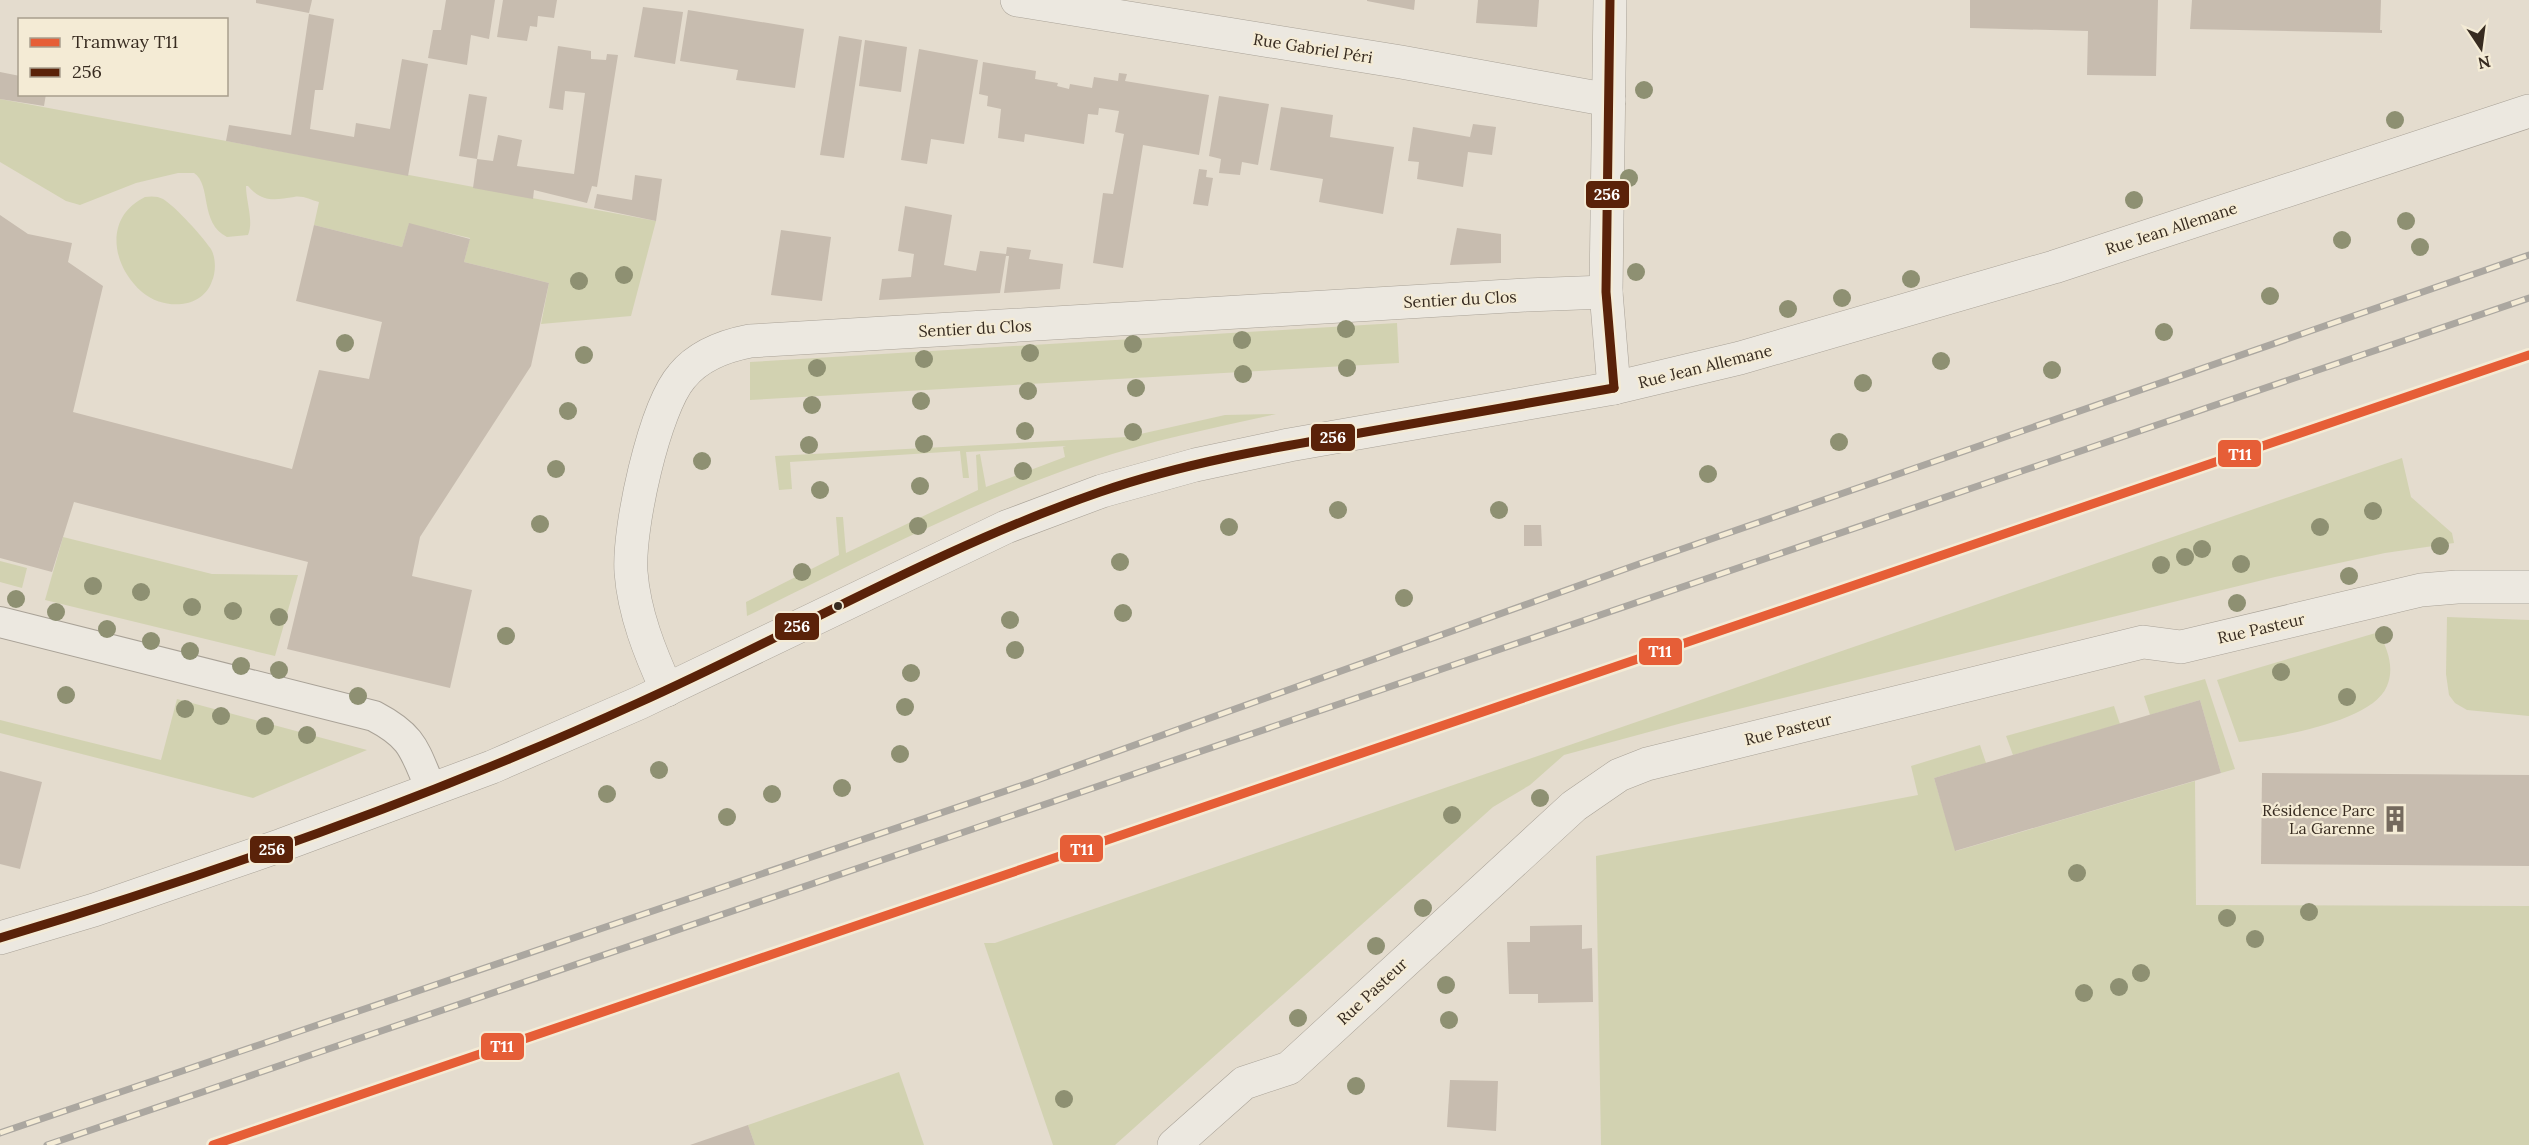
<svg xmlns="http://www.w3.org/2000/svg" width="2529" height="1145" viewBox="0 0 2529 1145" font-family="Lora,serif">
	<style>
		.green { fill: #d2d2b1 }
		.building { fill: #c7bcaf }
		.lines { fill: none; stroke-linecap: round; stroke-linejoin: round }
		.service-casing { stroke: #a9a297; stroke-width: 32 }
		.minor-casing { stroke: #a9a297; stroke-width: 34 }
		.tertiary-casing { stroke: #a9a297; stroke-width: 34 }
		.service { stroke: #ece8e0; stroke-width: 30 }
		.minor { stroke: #ece8e0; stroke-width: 33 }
		.tertiary { stroke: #ece8e0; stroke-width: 33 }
		.rail-casing { stroke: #aba7a0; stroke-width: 7 }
		.rail { stroke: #f4ebd5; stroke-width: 4.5; stroke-dasharray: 14; stroke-linecap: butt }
		.bus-1-casing { stroke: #f4ebd5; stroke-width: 14 }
		.bus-1 { stroke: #5a2209; stroke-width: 9 }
		.tram-1-casing { stroke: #f4ebd5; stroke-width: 14 }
		.tram-1 { stroke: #e65e37; stroke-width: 9 }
		.tree { fill: #8e9072 }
		.bus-dot { fill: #372b20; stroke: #f4ebd5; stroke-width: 2 }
		.labels { text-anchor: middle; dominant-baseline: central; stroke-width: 4.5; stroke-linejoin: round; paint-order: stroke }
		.street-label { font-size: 16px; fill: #372b20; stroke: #f4ebd5 }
		.poi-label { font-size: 16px; fill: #372b20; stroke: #f4ebd5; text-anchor: end }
		.line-badge { stroke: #f4ebd5; stroke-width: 2 }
		.badge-label { font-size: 16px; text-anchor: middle; font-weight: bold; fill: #fff }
	</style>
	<rect width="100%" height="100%" fill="#e4dcce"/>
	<g class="green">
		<path d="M0,99L656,221L631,316L541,324L549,283L464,262L470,238L409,224L402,247L314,225L319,202C311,200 302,195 294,197C275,200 263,203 248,186H246C246,202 254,221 248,235L227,237C199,223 212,185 194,173H178L136,183L80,205L66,201L0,162Z"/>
		<path d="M145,197C151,196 158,196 163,199C176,207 202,236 211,249C216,258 216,272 212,281C202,310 163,310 142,292C111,265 104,217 145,197Z"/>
		<polygon points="1397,323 1399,363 750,400 750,362"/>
		<path d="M1276,414C1214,428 1151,440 1091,461C972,501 860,561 747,616L746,602L839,555L836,517H843L846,553L978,490L976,455L980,454L986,487L1065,457L1063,447L1066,446L966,452L969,478H963L960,451L790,462L792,489L779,490L775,456L1127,437L1225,415Z"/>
		<polygon points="2402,458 2411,497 2452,533 2454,543 2385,553 2275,577 1682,723 1564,755 1530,785 1493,807 1115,1145 1053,1145 984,943 995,943"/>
		<polygon points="63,537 212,574 298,575 275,656 45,600"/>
		<polygon points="0,561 27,568 22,588 0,582"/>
		<polygon points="2447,617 2529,620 2529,716 2467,710 2455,703 2449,695 2446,674"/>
		<path d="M2379,632C2387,649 2395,667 2387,686C2372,723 2275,737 2239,742L2217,680Z"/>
		<polygon points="2205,679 2235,769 2221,773 2200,700 2150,715 2144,696"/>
		<polygon points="177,699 367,750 253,798 0,733 0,720 161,760"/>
		<polygon points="2114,706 2120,724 2013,755 2006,736"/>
		<polygon points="1980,745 1986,763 1934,778 1956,851 2195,781 2196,905 2529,906 2529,1145 1601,1145 1596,856 1918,795 1911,766"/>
		<polygon points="899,1072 924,1145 755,1145 748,1125"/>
	</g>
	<g class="building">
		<polygon points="256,0 312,0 309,13 256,3"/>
		<polygon points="446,0 495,0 489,39 471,35 467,65 428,58 433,30 441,30"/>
		<polygon points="503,0 557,0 554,18 538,16 537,27 530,26 527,41 497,37"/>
		<polygon points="1367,0 1415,0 1414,10 1367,1"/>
		<polygon points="1478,0 1539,0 1537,27 1476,23"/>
		<polygon points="1970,0 2158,0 2156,76 2087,75 2088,31 1970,28"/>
		<polygon points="2192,0 2381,0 2380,30 2382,30 2382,33 2190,29"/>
		<polygon points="643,7 683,12 675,64 634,57"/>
		<polygon points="688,10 804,29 795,88 736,80 738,70 680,61"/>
		<polygon points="309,14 334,19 323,90 315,90 310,129 354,137 356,123 390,129 402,59 428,64 408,176 226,141 229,125 291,135"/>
		<polygon points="839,36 862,40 844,158 820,155"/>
		<polygon points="865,40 907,47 901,92 859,86"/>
		<polygon points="558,46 591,51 591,59 606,60 607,54 618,55 597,187 592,186 587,203 534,190 533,199 473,188 477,159 493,161 498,135 522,140 517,166 574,174 585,93 565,91 563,110 549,108"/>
		<polygon points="919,49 978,60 964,144 931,139 927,164 901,160"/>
		<polygon points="983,62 1036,71 1035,79 1058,83 1057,86 1069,89 1070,84 1092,88 1094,77 1118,81 1119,73 1127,74 1125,81 1209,95 1199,155 1143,145 1123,268 1093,263 1103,193 1113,194 1124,134 1115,132 1119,111 1099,108 1098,115 1088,114 1084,144 1025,134 1024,142 998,138 1001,109 987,106 988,96 979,94"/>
		<polygon points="0,72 20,76 20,94 46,94 44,106 0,99"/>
		<polygon points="469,94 487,97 477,159 459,156"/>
		<polygon points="1219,96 1269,104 1258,165 1242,162 1240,175 1219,173 1221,159 1209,156"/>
		<polygon points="1281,107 1333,115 1330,137 1394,147 1383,214 1319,202 1323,179 1270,170"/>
		<polygon points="1473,124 1496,127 1492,155 1468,152 1463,187 1417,179 1419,162 1408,161 1413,127 1470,137"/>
		<polygon points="1199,169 1207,170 1206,177 1213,178 1208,206 1193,204"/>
		<polygon points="635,175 662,179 656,221 594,208 597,194 632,200"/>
		<polygon points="905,206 952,215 944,265 976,271 980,251 1006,254 1007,247 1031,250 1029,259 1063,264 1060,289 1004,293 1009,256 1006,256 1000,293 879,300 882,279 911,277 914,254 898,251"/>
		<polygon points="0,215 28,234 72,243 68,262 103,286 73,412 292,469 319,370 369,379 382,322 296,301 314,225 402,247 409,223 470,239 464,262 549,283 531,366 420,537 412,576 472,590 450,688 287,649 308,562 74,502 52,572 0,558"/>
		<polygon points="1457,228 1501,234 1501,263 1450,265"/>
		<polygon points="781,230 831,237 822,301 771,295"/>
		<polygon points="1524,525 1541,525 1542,546 1524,546"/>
		<polygon points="2200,700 2221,773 1955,851 1934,778"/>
		<polygon points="0,771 42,782 20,869 0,864"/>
		<polygon points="2262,773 2529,775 2529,866 2261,864"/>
		<polygon points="1582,925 1582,949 1592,948 1593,1002 1538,1003 1538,994 1509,994 1507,942 1530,942 1530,926"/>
		<polygon points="1450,1080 1498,1081 1496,1131 1447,1127"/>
		<polygon points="748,1125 755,1145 690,1145"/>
	</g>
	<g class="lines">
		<defs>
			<path id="service" d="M0,622L374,716C414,737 414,750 431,789"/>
			<g id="minor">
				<polyline points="1017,0 1401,62 1609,100"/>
				<polyline points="1610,0 1606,292 1614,388"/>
				<path d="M667,690C650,653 634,613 631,572C628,529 654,408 682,376C699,355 724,346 750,341L1526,295L1606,292"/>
				<polyline points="1174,1145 1244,1083 1289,1068 1574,806 1619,775 1647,764 2143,642 2181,647 2421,590 2457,587 2529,587"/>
			</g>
			<polyline id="tertiary" points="0,938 94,910 282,845 492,767 639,703 1006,527 1102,491 1195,465 1289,445 1614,388 1740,358 2054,267 2529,111"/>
		</defs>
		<use href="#service" class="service-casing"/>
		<use href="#minor" class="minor-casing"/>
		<use href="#tertiary" class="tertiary-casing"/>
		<use href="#service" class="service"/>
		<use href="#minor" class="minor"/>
		<use href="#tertiary" class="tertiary"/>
		<defs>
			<g id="rail">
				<polyline points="0,1133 1029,783 1639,564 2529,255"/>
				<polyline points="47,1145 2529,298"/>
			</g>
		</defs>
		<use href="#rail" class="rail-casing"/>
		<use href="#rail" class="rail"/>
		<defs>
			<g id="bus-1">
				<polyline points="1610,0 1606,292 1614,388"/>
				<path d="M0,938C217,873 432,797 638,703C792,634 940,547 1100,492C1184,463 1272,448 1360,433C1444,418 1529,403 1614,388"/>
			</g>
		</defs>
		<use href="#bus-1" class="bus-1-casing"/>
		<use href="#bus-1" class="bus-1"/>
		<defs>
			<polyline id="tram-1" points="213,1145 2529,355"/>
		</defs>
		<use href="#tram-1" class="tram-1-casing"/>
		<use href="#tram-1" class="tram-1"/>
	</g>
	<g class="tree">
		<circle cx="1644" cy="90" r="9"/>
		<circle cx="2395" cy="120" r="9"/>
		<circle cx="1629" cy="178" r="9"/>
		<circle cx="2134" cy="200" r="9"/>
		<circle cx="2406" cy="221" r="9"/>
		<circle cx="2342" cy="240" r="9"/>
		<circle cx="2420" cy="247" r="9"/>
		<circle cx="1636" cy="272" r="9"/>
		<circle cx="624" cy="275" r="9"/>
		<circle cx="1911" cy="279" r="9"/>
		<circle cx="579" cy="281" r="9"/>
		<circle cx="2270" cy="296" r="9"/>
		<circle cx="1842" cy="298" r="9"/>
		<circle cx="1788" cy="309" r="9"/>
		<circle cx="1346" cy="329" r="9"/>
		<circle cx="2164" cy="332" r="9"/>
		<circle cx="1242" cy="340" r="9"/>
		<circle cx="345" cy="343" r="9"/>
		<circle cx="1133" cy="344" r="9"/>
		<circle cx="1030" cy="353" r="9"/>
		<circle cx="584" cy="355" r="9"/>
		<circle cx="924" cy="359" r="9"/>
		<circle cx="1941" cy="361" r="9"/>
		<circle cx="817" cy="368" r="9"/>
		<circle cx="1347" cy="368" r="9"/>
		<circle cx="2052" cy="370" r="9"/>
		<circle cx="1243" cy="374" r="9"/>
		<circle cx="1863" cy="383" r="9"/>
		<circle cx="1136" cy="388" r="9"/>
		<circle cx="1028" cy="391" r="9"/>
		<circle cx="921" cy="401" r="9"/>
		<circle cx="812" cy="405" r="9"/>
		<circle cx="568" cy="411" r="9"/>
		<circle cx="1025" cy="431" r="9"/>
		<circle cx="1133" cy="432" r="9"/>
		<circle cx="1839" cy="442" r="9"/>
		<circle cx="924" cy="444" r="9"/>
		<circle cx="809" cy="445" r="9"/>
		<circle cx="702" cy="461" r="9"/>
		<circle cx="556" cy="469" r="9"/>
		<circle cx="1023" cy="471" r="9"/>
		<circle cx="1708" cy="474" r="9"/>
		<circle cx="920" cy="486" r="9"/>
		<circle cx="820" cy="490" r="9"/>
		<circle cx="1338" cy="510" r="9"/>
		<circle cx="1499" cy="510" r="9"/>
		<circle cx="2373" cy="511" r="9"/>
		<circle cx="540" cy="524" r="9"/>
		<circle cx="918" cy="526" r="9"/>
		<circle cx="1229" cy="527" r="9"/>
		<circle cx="2320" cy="527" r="9"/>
		<circle cx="2440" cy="546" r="9"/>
		<circle cx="2202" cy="549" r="9"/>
		<circle cx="2185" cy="557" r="9"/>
		<circle cx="1120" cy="562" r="9"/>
		<circle cx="2241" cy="564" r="9"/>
		<circle cx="2161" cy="565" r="9"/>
		<circle cx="802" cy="572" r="9"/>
		<circle cx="2349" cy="576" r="9"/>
		<circle cx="93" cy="586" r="9"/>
		<circle cx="141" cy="592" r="9"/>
		<circle cx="1404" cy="598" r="9"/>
		<circle cx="16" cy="599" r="9"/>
		<circle cx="2237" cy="603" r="9"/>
		<circle cx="192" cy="607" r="9"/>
		<circle cx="233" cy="611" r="9"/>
		<circle cx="56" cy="612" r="9"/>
		<circle cx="1123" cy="613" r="9"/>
		<circle cx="279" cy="617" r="9"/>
		<circle cx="1010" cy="620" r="9"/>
		<circle cx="107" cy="629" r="9"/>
		<circle cx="2384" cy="635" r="9"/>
		<circle cx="506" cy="636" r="9"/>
		<circle cx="151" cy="641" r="9"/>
		<circle cx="1015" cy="650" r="9"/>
		<circle cx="190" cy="651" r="9"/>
		<circle cx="241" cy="666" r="9"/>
		<circle cx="279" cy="670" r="9"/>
		<circle cx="2281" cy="672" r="9"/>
		<circle cx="911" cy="673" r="9"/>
		<circle cx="66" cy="695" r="9"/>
		<circle cx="358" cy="696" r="9"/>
		<circle cx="2347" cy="697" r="9"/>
		<circle cx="905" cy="707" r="9"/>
		<circle cx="185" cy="709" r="9"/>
		<circle cx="221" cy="716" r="9"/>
		<circle cx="265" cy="726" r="9"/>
		<circle cx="307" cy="735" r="9"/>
		<circle cx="900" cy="754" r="9"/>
		<circle cx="659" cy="770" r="9"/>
		<circle cx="842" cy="788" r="9"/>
		<circle cx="607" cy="794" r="9"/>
		<circle cx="772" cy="794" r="9"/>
		<circle cx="1540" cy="798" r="9"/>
		<circle cx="1452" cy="815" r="9"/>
		<circle cx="727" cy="817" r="9"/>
		<circle cx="2077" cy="873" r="9"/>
		<circle cx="1423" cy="908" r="9"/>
		<circle cx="2309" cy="912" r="9"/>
		<circle cx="2227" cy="918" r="9"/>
		<circle cx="2255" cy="939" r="9"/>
		<circle cx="1376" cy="946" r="9"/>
		<circle cx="2141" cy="973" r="9"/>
		<circle cx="1446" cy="985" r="9"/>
		<circle cx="2119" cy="987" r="9"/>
		<circle cx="2084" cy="993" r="9"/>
		<circle cx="1298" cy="1018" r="9"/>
		<circle cx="1449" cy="1020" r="9"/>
		<circle cx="1356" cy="1086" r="9"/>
		<circle cx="1064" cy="1099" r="9"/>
	</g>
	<defs>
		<symbol id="building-bare" viewBox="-9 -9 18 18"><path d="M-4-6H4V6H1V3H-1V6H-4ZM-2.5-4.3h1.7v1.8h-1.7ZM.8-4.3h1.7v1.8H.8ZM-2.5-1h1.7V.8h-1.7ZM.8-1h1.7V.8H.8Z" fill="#74695d" stroke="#f4ebd5" stroke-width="2.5" paint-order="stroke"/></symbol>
	</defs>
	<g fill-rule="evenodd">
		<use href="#building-bare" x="2376" y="800" width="38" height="38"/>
	</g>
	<circle class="bus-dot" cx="838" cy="606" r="5"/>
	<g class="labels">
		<g class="street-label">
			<text transform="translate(1313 48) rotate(9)">Rue Gabriel Péri</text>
			<text transform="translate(2171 228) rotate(-18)">Rue Jean Allemane</text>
			<text transform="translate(1460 299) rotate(-3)">Sentier du Clos</text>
			<text transform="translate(975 328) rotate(-3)">Sentier du Clos</text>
			<text transform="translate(1705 366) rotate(-14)">Rue Jean Allemane</text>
			<text transform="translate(2261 628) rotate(-13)">Rue Pasteur</text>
			<text transform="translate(1788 729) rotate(-14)">Rue Pasteur</text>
			<text transform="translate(1372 991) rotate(-43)">Rue Pasteur</text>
		</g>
		<g class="poi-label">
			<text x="2375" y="810">Résidence Parc<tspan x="2375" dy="18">La Garenne</tspan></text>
		</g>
	</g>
	<g class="line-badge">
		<rect x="1585" y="180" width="45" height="29" rx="6" fill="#5a2209"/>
		<rect x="1310" y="423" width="46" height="29" rx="6" fill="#5a2209"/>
		<rect x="2217" y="439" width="45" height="29" rx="6" fill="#e65e37"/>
		<rect x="774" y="612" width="46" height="29" rx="6" fill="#5a2209"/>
		<rect x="1638" y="637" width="45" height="29" rx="6" fill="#e65e37"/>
		<rect x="1059" y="834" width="45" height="29" rx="6" fill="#e65e37"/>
		<rect x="249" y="835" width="45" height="29" rx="6" fill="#5a2209"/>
		<rect x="480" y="1032" width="45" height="29" rx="6" fill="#e65e37"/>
	</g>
	<g class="badge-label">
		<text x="1607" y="200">256</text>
		<text x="1333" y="443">256</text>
		<text x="2240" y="460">T11</text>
		<text x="797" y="632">256</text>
		<text x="1660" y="657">T11</text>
		<text x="1082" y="855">T11</text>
		<text x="272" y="855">256</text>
		<text x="502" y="1052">T11</text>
	</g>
	<rect x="18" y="18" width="210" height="78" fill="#f4ebd5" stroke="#a89e8d" stroke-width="1.5"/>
	<rect x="30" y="38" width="30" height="9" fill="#e65e37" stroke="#a89e8d" stroke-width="1.5"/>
	<text x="72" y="48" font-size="18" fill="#372b20">Tramway T11</text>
	<rect x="30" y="68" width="30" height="9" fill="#5a2209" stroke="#a89e8d" stroke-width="1.5"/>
	<text x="72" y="78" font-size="18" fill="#372b20">256</text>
	<g transform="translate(2481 48) rotate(167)" stroke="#f4ebd5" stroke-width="4.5" paint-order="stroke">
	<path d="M0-4.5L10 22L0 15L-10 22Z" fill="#372b20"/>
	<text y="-9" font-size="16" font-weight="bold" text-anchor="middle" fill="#372b20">N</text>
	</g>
</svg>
